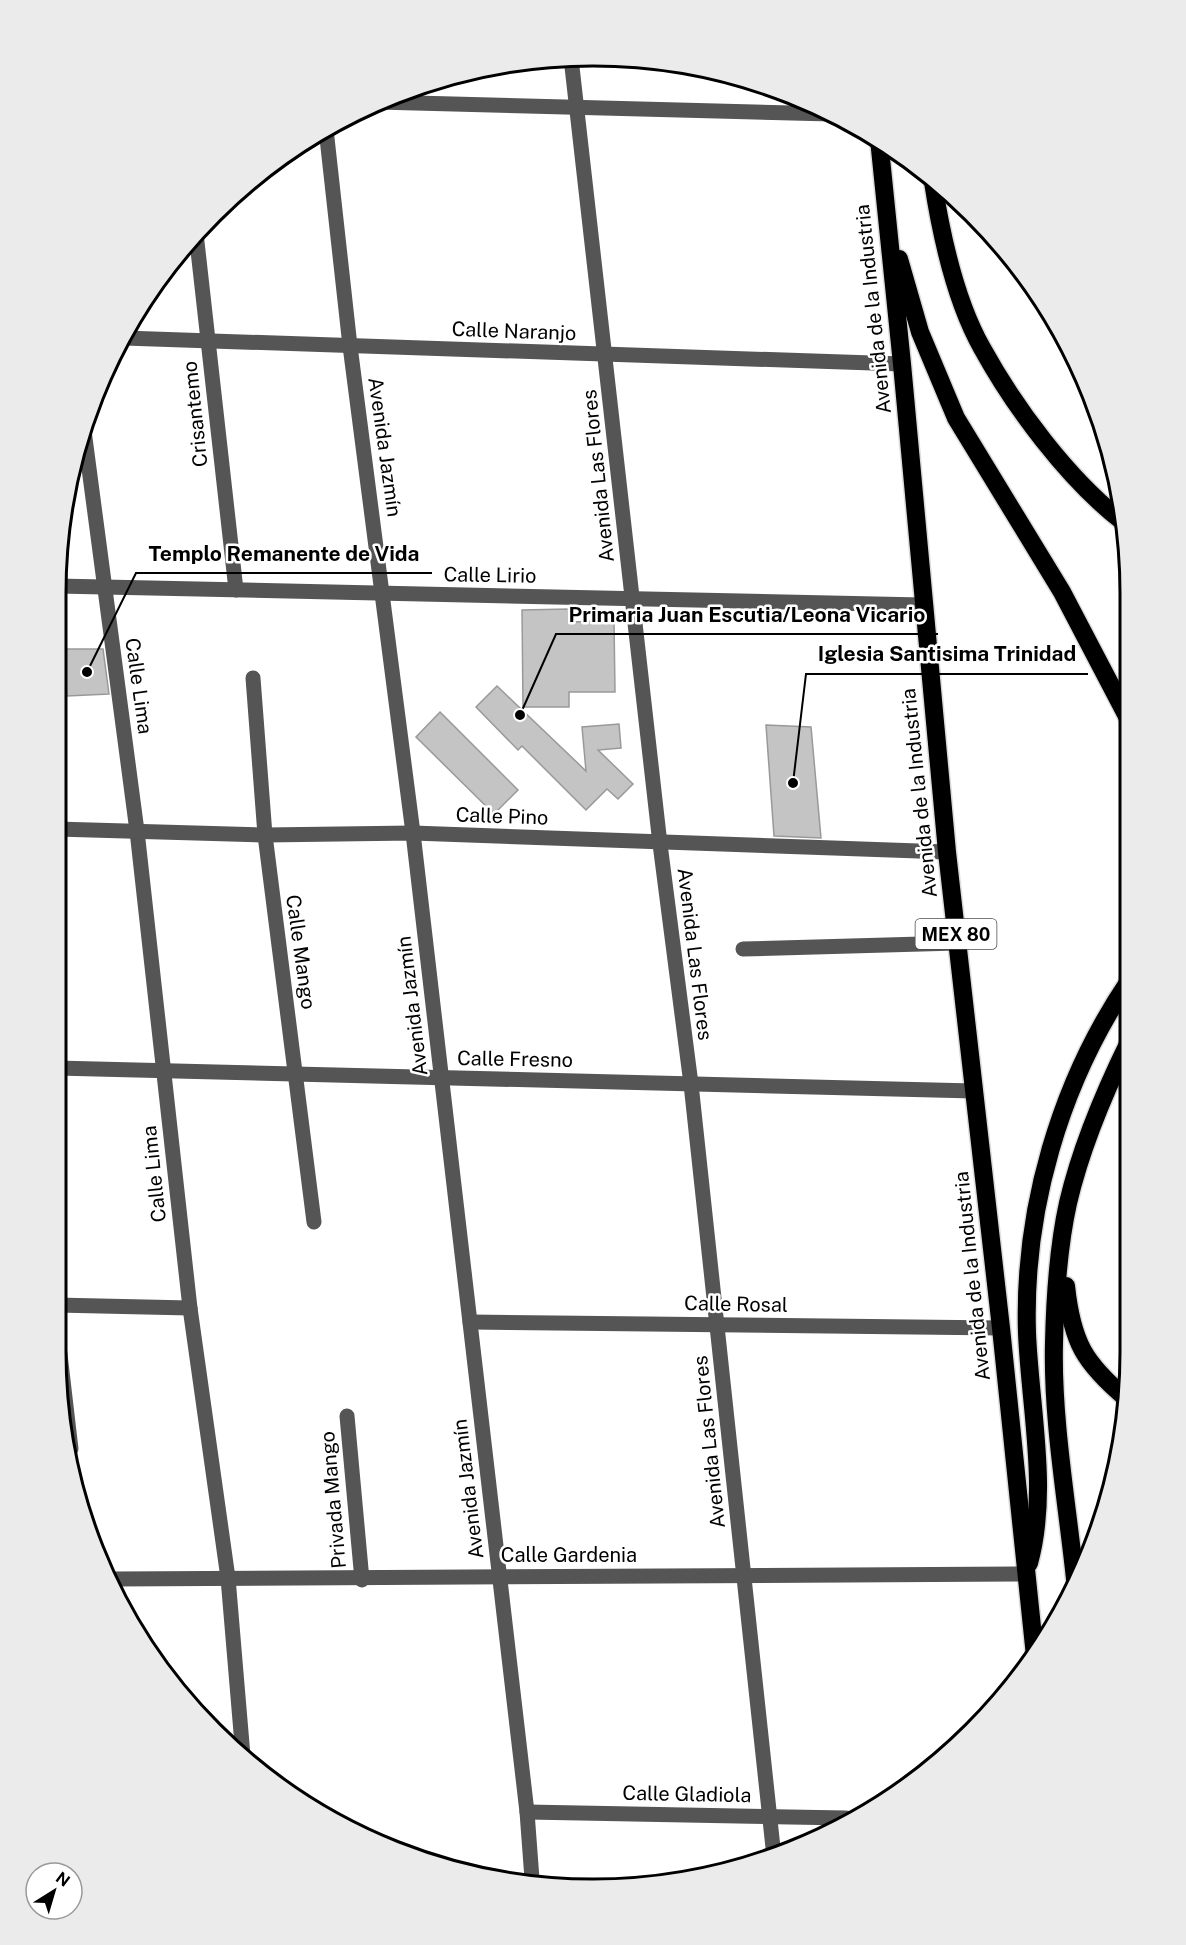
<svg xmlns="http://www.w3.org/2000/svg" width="1186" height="1945" viewBox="0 0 1186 1945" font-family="'Public Sans',sans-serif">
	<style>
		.building { fill: #c4c4c4; stroke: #999; stroke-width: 1.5 }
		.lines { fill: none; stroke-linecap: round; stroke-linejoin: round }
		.highway-casing { stroke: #dbdbdb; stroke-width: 21 }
		.minor { stroke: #555; stroke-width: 15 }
		.highway { stroke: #000; stroke-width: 18 }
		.labels { text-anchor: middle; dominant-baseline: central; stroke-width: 5; stroke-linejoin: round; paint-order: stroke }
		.shield { fill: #fff; stroke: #4c4c4c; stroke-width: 1.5 }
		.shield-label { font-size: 18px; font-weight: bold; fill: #000 }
		.street-label { font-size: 20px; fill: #000; stroke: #fff }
		.rim { fill: none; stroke: #000; stroke-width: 3 }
		.leader { fill: none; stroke: #000; stroke-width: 2 }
		.callout-dot { fill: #000; stroke: #fff; stroke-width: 2 }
		.callout-label { font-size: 21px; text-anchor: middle; font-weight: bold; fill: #000; stroke: #fff; stroke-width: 5; stroke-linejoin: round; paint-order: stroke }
	</style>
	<rect width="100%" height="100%" fill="#fff"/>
	<g class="building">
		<polygon points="568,609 568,622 614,621 615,692 569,692 569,707 523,707 522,610"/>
		<polygon points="63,649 103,649 109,694 67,696"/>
		<polygon points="497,686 586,771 582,727 619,724 621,748 598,750 633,784 618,799 607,789 586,810 522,746 518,750 476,707"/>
		<polygon points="440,712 518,790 494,814 416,737"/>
		<polygon points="766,725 811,727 821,838 774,836"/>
	</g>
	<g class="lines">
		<defs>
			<g id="highway">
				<polyline points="879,139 902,364 947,852 1001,1328 1035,1656"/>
				<path d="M933,182C941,234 956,302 982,348C1015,408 1068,479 1122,521"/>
				<polyline points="899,259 920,332 956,418 1062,592 1129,720"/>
				<path d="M1066,1286C1072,1342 1084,1363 1127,1399"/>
				<path d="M1029,1563C1049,1491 1030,1407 1027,1333C1023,1210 1060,1083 1129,981"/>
				<path d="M1075,1579C1067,1502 1052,1420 1054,1343C1055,1298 1058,1248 1068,1203C1081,1147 1104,1093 1129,1042"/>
			</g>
		</defs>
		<use href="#highway" class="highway-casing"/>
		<g class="minor">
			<polyline points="571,58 660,844 691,1084 774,1857"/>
			<polyline points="377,102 831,114"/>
			<polyline points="326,129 350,346 413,833 527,1812 532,1879"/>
			<polyline points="196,233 236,590"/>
			<polyline points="124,338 902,364"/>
			<polyline points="83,423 137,831 190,1308 228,1578 243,1756"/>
			<polyline points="57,586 922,605"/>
			<polyline points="253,678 265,835 314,1222"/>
			<polyline points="56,829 265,835 413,833 947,852"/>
			<polyline points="743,949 957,943"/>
			<polyline points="56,1068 974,1091"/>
			<polyline points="56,1305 190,1308"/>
			<polyline points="56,1320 71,1449"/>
			<polyline points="470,1322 1001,1328"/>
			<polyline points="347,1416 362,1580"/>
			<polyline points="113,1579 1026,1574"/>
			<polyline points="527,1812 846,1818"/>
		</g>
		<use href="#highway" class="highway"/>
	</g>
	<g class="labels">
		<rect class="shield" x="915.5" y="919" width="81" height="30" rx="4.5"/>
		<g class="shield-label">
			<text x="956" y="934">MEX 80</text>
		</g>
		<g class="street-label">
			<text transform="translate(873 309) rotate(-96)">Avenida de la Industria</text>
			<text transform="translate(514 331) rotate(2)">Calle Naranjo</text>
			<text transform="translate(195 414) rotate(-96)">Crisantemo</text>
			<text transform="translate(385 447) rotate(82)">Avenida Jazmín</text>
			<text transform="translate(598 476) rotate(-96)">Avenida Las Flores</text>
			<text transform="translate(490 575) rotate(1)">Calle Lirio</text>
			<text transform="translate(139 686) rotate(82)">Calle Lima</text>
			<text transform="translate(919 793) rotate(-96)">Avenida de la Industria</text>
			<text transform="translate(502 816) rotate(2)">Calle Pino</text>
			<text transform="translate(301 952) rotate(82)">Calle Mango</text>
			<text transform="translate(695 954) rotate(83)">Avenida Las Flores</text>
			<text transform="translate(412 1006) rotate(-97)">Avenida Jazmín</text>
			<text transform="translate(515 1059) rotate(1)">Calle Fresno</text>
			<text transform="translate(154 1174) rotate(-96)">Calle Lima</text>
			<text transform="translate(972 1276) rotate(-96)">Avenida de la Industria</text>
			<text transform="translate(736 1304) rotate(1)">Calle Rosal</text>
			<text transform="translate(709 1442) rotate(-96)">Avenida Las Flores</text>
			<text transform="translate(468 1489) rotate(-97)">Avenida Jazmín</text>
			<text transform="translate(333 1500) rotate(-95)">Privada Mango</text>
			<text x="569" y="1555">Calle Gardenia</text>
			<text transform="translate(687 1794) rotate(1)">Calle Gladiola</text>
		</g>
	</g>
	<path d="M0 0H1186V1945H0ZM593 66H593A527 527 0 0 1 1120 593V1352A527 527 0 0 1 593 1879H593A527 527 0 0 1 66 1352V593A527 527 0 0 1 593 66Z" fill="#ebebeb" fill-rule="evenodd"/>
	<path class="rim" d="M593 66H593A527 527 0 0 1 1120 593V1352A527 527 0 0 1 593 1879H593A527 527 0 0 1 66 1352V593A527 527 0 0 1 593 66Z"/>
	<path class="leader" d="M87 672L136 573H432M520 715L556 634H938M793 783L806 674H1088"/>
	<g class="callout-dot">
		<circle cx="87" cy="672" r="6"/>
		<circle cx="520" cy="715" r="6"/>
		<circle cx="793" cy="783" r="6"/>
	</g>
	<g class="callout-label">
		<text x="284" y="561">Templo Remanente de Vida</text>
		<text x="747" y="622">Primaria Juan Escutia/Leona Vicario</text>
		<text x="947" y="661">Iglesia Santisima Trinidad</text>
	</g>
	<g transform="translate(54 1891) rotate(37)"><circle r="28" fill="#ffffff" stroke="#999999" stroke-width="1.5"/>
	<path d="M0-4.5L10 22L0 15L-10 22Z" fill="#000000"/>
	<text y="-9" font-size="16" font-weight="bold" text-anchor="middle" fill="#000000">N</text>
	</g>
</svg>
